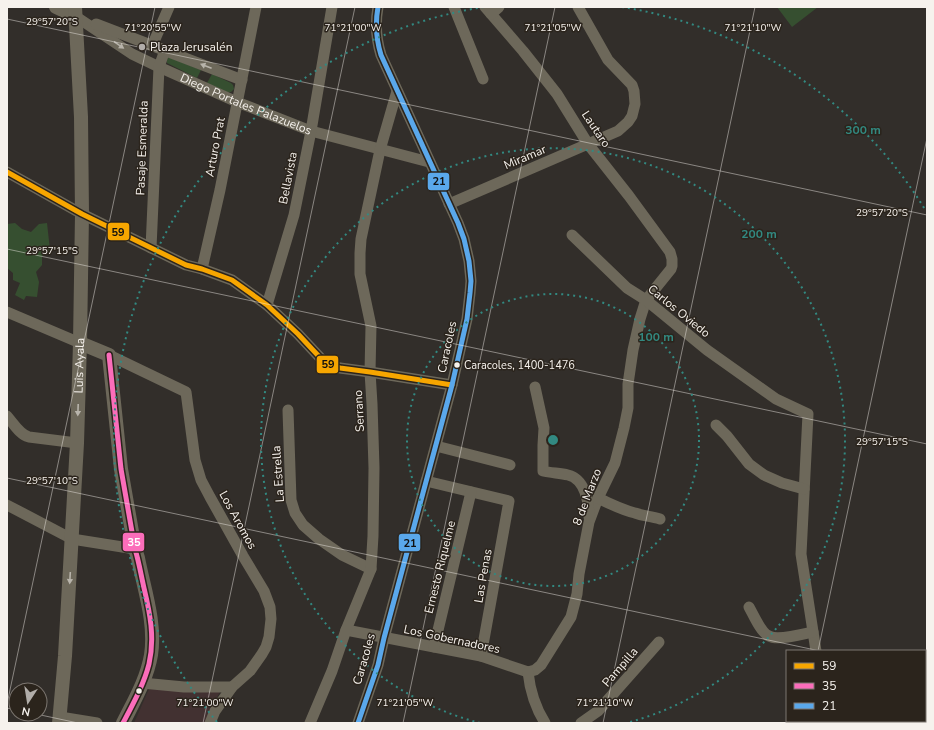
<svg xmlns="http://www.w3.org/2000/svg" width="934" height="730" viewBox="0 0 934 730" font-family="'Nunito Sans',sans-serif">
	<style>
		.education { fill: #423131 }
		.green { fill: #364f30 }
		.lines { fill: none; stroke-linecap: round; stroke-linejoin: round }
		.minor { stroke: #6d685a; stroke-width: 11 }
		.tertiary { stroke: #6d685a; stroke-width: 14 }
		.bus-1-casing { stroke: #2b241c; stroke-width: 8 }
		.bus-2-casing { stroke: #2b241c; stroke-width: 8 }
		.bus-3-casing { stroke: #2b241c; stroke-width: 8 }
		.bus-1 { stroke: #f7a600; stroke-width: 5 }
		.bus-2 { stroke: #fb6dba; stroke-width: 5 }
		.bus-3 { stroke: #5aa8eb; stroke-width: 5 }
		.oneway { fill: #b8b4ab }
		.ticks { fill: none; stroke: #f6f2ed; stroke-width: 1; stroke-opacity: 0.45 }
		.ring { fill: none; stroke: #328981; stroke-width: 2; stroke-dasharray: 2 4 }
		.poi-dot { fill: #b1ada9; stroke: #2b241c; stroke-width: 1.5 }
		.bus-dot { fill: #f6f2ed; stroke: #2b241c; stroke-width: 1.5 }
		.labels { text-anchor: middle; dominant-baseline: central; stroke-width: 3; stroke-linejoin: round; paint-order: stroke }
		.bus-label { font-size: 11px; fill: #f6f2ed; stroke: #2b241c; text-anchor: start }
		.poi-label { font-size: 12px; fill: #f6f2ed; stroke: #2b241c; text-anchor: start }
		.street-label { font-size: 12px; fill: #f6f2ed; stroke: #2b241c }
		.ticks-label { font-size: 10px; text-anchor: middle; fill: #f6f2ed; stroke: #2b241c; stroke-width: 3; stroke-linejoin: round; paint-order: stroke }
		.centre { fill: #328981; stroke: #2b241c; stroke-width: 2 }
		.ring-label { font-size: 12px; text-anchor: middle; font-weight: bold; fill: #328981; stroke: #2b241c; stroke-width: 3; stroke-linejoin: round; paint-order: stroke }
		.line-badge { stroke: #2b241c; stroke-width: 1.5 }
		.badge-label { font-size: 11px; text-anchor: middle; font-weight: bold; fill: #fff }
		.pale-badge-label { font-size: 11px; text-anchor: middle; font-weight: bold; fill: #111 }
	</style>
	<rect width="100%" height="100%" fill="#322e2a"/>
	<polygon class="education" points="149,689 220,692 209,711 209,723 134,723"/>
	<g class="green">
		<polygon points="777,7 818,7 792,27"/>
		<polygon points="168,57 201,70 197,78 167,63 167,61"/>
		<polygon points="212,74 231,83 233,85 234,89 231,92 227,92 207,83"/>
		<polygon points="15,223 22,229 31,232 39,224 47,223 50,250 42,256 42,265 36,272 39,282 37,297 26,296 24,300 15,295 20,283 13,280 13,273 7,268 7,224"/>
	</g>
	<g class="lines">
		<g class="minor">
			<polyline points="454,7 483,79"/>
			<polyline points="485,7 523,51 557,94 588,144 629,196 670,252 672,259 672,266 671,269 646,300 640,319 633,350 628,384 628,408 624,428 615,463 598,498 589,522 579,574 577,594 571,617 541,665 535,670 528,672"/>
			<polyline points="491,14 499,7"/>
			<path id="s1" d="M75,16L132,54L159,67L237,102L311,131L429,162"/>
			<polyline points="96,24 242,80"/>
			<polyline points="152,46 169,7"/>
			<polyline points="7,172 82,214 186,265 202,269 232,280 267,305 298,334 326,364 340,368 370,372 452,385"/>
			<polyline points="449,204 618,131 628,122 632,116 635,104 634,91 632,85 608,60 578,7"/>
			<polyline points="572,235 627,288 646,300 707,350 776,399 808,414 801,554 816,651"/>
			<polyline points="151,248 159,67 165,50"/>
			<polyline points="202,269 220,190 256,7"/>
			<polyline points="267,305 294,215 311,131 332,7"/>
			<polyline points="7,312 80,343"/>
			<polyline points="109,355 186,392 195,460 201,480 210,497 243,556 264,591 270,607 271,619 269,637 266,647 262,654 250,671 232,687 215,711 210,723"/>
			<path d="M535,387L544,428L543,445V471C551,473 560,473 568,475C585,479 589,502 589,517"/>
			<polyline points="288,410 291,500 295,513 303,525 319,539 342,555 371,569"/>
			<path d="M7,416C14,424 19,434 29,437L77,443"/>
			<polyline points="716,425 727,436 749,464 764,475 782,483 804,489"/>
			<polyline points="436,446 510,465"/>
			<polyline points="426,481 509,501 481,656"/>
			<path d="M598,498C610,504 622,510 635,513C643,516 651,516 660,519"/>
			<polyline points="7,505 72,539 135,549"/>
			<path d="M749,607C753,614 761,633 769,636C777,641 804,634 813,632"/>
			<polyline points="346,630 481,656 528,672"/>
			<polyline points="434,647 471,492"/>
			<path d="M528,672C530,691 535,707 545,723"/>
			<polyline points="142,683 184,687 232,687"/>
			<polyline points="60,717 97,723"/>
			<polyline points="310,723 332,671 346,630 371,569 373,536 374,468 372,404 370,372 371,326 360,274 360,253 361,239 380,150 397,91"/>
			<path d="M358,723L378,665L384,638L452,385L467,319L470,293L471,281L469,261L464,239L458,223L381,55C376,39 375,24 378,7"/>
			<polyline points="581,723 598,711 659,642"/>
			<polyline points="814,723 814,721"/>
		</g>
		<g class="tertiary">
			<polyline points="56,7 75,16"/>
			<path d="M80,343L109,355L121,469L135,549L138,558C144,589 156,623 151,655C147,679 134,701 123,723"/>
			<path id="s2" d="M59,723L65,656L77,443L80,343L82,214L81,117L75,7"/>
		</g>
		<defs>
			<polyline id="bus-1" points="7,172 82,214 186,265 202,269 232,280 267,305 298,334 326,364 340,368 370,372 452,385"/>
			<path id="bus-2" d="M109,355L121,469L135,549C139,562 141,575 144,588C150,613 155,638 149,664C144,684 133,704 123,723"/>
			<path id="bus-3" d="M358,723L378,665L384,638L452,385L467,319L470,293L471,281L469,261L464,239L458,223L381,55C376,39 375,24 378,7"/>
		</defs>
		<use href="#bus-1" class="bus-1-casing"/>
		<use href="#bus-2" class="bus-2-casing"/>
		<use href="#bus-3" class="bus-3-casing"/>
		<use href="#bus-1" class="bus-1"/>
		<use href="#bus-2" class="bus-2"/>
		<use href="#bus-3" class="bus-3"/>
	</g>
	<defs><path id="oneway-solid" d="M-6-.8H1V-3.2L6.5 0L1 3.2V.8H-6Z"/></defs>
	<g class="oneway">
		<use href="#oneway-solid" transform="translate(119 45) rotate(34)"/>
		<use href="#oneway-solid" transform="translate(206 66) rotate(-159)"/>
		<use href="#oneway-solid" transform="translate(78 410) rotate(92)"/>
		<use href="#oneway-solid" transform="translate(70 578) rotate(93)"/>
	</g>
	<path class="ticks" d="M7,19L927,215M7,249L927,444M7,478L820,651M818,651L927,138M925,673L927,674M7,704L155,7M7,708L16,710M36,714L78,723M203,723L355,7M403,723L555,7M603,723L755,7M803,723V721"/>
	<g class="ring">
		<circle cx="553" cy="440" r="146"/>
		<path d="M480 723A292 292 0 1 1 626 723"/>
		<path d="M217 722A438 438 0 0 1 484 7M622 7A438 438 0 0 1 926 211"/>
	</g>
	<circle class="poi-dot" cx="142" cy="47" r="4"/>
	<g class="bus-dot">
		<circle cx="457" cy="365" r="3.5"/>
		<circle cx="139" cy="691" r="3.5"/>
	</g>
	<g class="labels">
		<g class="bus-label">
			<text x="464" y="365">Caracoles, 1400-1476</text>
		</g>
		<g class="poi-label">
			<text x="150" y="47">Plaza Jerusalén</text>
		</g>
		<g class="street-label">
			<text stroke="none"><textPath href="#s1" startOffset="193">Diego Portales Palazuelos</textPath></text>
			<text transform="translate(596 129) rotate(56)">Lautaro</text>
			<text transform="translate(215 147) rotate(-79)">Arturo Prat</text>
			<text transform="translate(142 148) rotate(-88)">Pasaje Esmeralda</text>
			<text transform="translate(525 157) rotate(-23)">Miramar</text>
			<text transform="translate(288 178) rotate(-79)">Bellavista</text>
			<text transform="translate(679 311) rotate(39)">Carlos Oviedo</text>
			<text transform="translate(447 347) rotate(-78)">Caracoles</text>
			<text stroke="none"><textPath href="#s2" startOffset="358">Luis Ayala</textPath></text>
			<text transform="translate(359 411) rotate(-93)">Serrano</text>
			<text transform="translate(278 474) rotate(-94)">La Estrella</text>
			<text transform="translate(587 497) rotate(-69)">8 de Marzo</text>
			<text transform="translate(238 520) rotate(61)">Los Aromos</text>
			<text transform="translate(440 567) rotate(-76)">Ernesto Riquelme</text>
			<text transform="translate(483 576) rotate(-80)">Las Penas</text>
			<text transform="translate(452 639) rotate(12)">Los Gobernadores</text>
			<text transform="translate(364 659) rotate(-74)">Caracoles</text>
			<text transform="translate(620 667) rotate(-49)">Pampilla</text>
		</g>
	</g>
	<g class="ticks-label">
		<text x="52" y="25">29°57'20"S</text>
		<text x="153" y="31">71°20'55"W</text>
		<text x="353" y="31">71°21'00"W</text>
		<text x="553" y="31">71°21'05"W</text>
		<text x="753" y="31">71°21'10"W</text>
		<text x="882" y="216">29°57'20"S</text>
		<text x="52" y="254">29°57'15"S</text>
		<text x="882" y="445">29°57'15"S</text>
		<text x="52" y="484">29°57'10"S</text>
		<text x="205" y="706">71°21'00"W</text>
		<text x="405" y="706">71°21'05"W</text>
		<text x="605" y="706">71°21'10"W</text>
	</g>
	<circle cx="553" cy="440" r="6" class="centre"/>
	<g class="ring-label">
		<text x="863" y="134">300 m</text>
		<text x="759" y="238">200 m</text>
		<text x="656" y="341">100 m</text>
	</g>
	<g class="line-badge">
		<rect x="427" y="172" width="23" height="19" rx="4" fill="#5aa8eb"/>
		<rect x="107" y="222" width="23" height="19" rx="4" fill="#f7a600"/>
		<rect x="316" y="355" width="23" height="19" rx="4" fill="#f7a600"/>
		<rect x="122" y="532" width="23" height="20" rx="4" fill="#fb6dba"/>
		<rect x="398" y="533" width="23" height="19" rx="4" fill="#5aa8eb"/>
	</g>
	<g class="badge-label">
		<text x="134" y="546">35</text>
	</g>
	<g class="pale-badge-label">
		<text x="439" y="185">21</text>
		<text x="118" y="236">59</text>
		<text x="328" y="368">59</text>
		<text x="410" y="547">21</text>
	</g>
	<rect width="934" height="730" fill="none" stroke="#f6f2ed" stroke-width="16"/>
	<rect x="786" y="650" width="140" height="72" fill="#2b241c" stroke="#7c7670"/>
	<rect x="794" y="663" width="20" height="6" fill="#f7a600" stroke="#7c7670"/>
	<text x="822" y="670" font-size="12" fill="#f6f2ed">59</text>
	<rect x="794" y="683" width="20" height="6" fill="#fb6dba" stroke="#7c7670"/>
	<text x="822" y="690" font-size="12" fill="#f6f2ed">35</text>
	<rect x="794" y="703" width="20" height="6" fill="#5aa8eb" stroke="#7c7670"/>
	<text x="822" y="710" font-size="12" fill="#f6f2ed">21</text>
	<g transform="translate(28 702) rotate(192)"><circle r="19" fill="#2b241c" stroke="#7c7670"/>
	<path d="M0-3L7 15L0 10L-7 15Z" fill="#b1ada9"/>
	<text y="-6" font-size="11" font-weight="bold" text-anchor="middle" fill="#f6f2ed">N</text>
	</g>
</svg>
